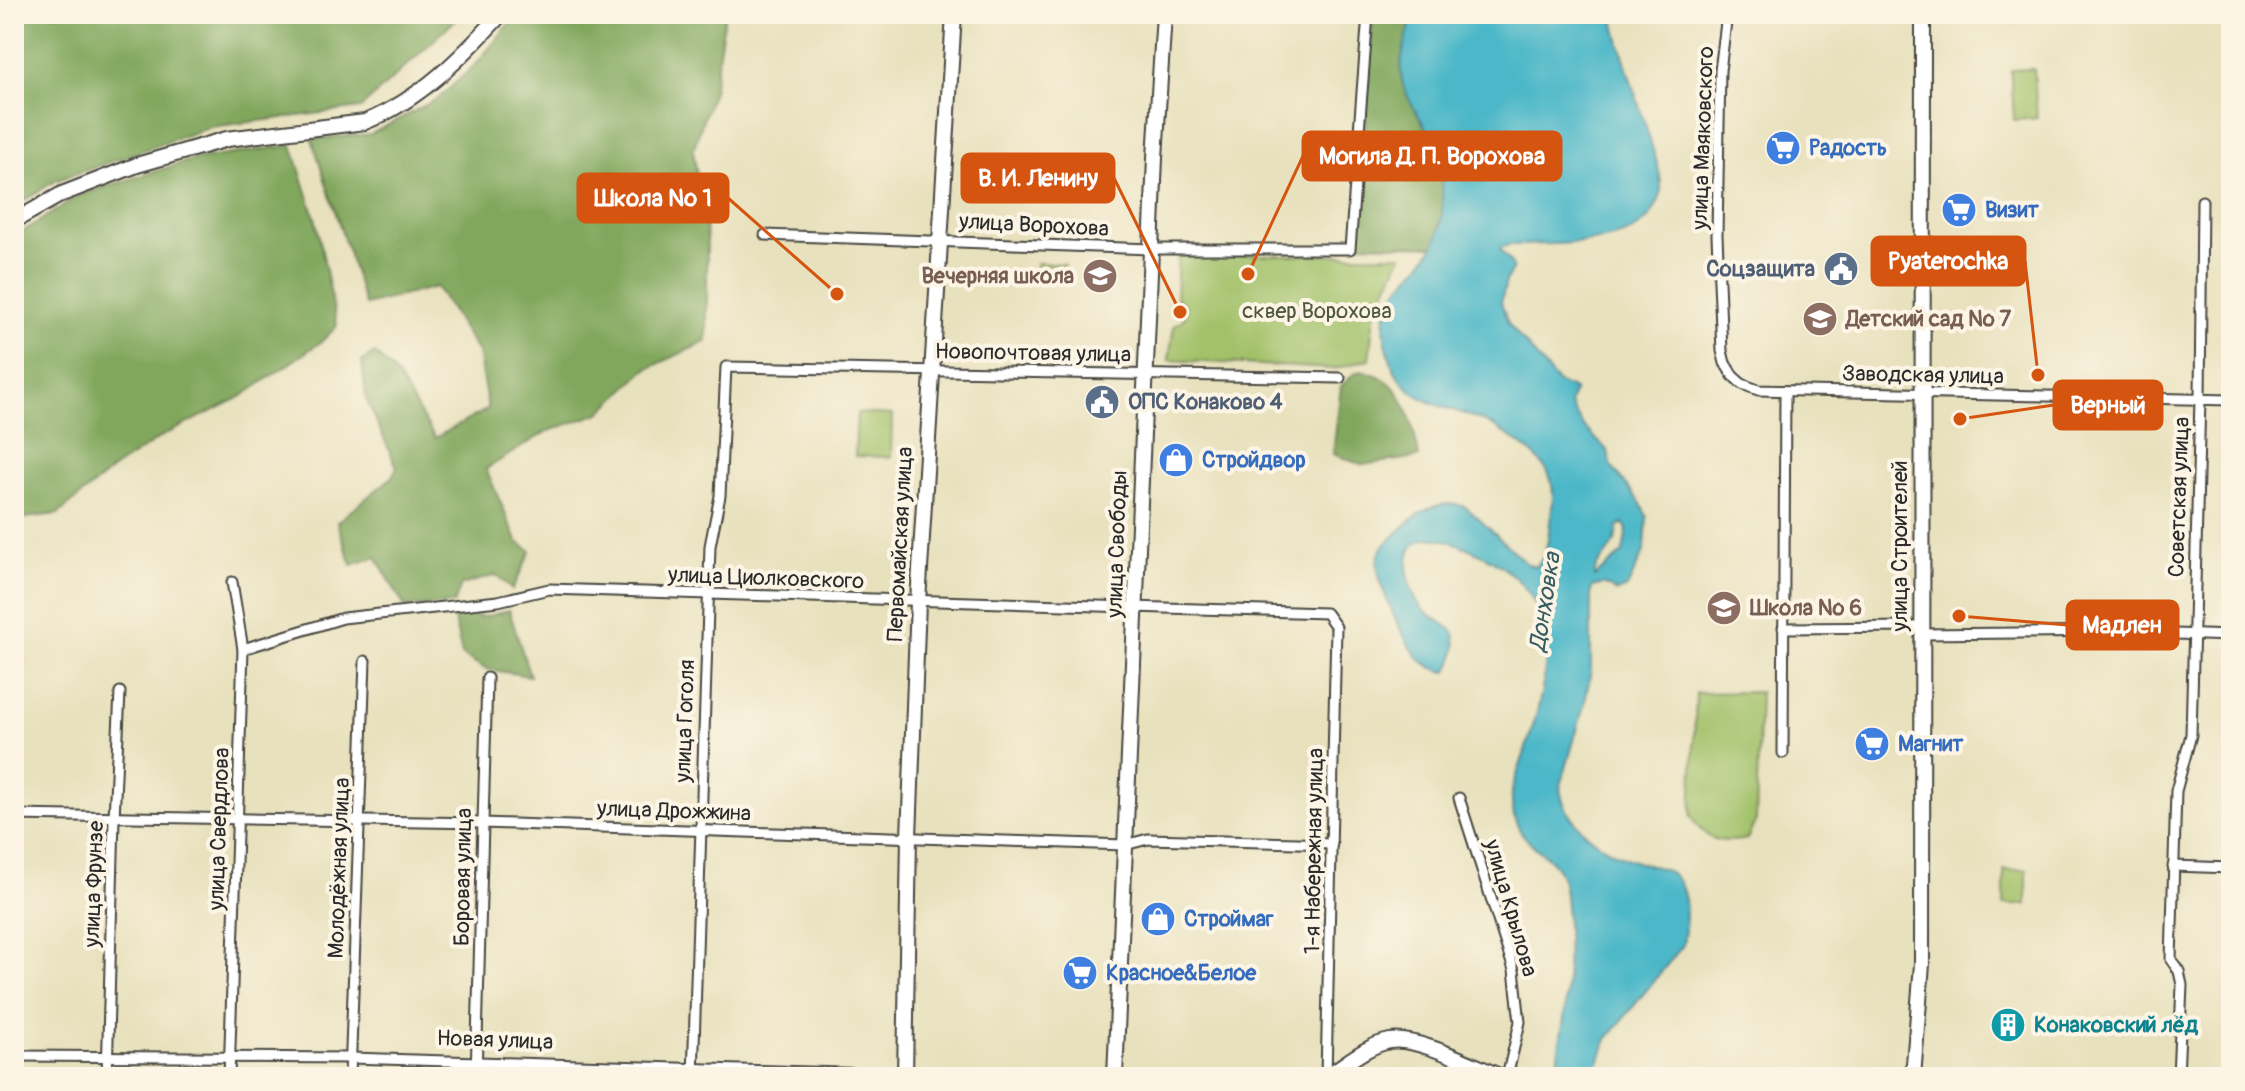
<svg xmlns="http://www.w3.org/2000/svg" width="2245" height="1091" viewBox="0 0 2245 1091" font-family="Pangolin,sans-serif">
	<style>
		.green { fill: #a2c169; stroke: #66764a; stroke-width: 2 }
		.forest { fill: #81a75d; stroke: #566944; stroke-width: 2 }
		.water { fill: #4bb7c8; stroke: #3b717a; stroke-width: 2; fill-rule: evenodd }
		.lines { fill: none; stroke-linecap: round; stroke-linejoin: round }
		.street-casing { stroke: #474641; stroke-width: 13 }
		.secondary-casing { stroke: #474641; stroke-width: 18 }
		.street { stroke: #fff; stroke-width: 9 }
		.secondary { stroke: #fff; stroke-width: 14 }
		.labels { text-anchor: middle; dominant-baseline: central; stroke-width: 8; stroke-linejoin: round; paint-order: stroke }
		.street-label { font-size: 22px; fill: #2b2b2b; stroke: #fcf5e5 }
		.shop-label { font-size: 22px; font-weight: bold; fill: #366cbe; stroke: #fcf5e5; text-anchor: start }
		.service-label { font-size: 22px; font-weight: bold; fill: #4e5e75; stroke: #fcf5e5; text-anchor: end }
		.education-label { font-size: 22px; font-weight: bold; fill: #785e54; stroke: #fcf5e5; text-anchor: start }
		.park-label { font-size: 22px; fill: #4f583e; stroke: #fcf5e5 }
		.culture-label { font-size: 22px; font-weight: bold; fill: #0d838f; stroke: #fcf5e5; text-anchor: start }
		.water-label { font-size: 24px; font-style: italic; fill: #365c62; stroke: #fcf5e5 }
		.leader { fill: none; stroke: #d5540f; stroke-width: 3 }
		.callout-dot { fill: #d5540f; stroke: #fcf5e5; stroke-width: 3 }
		.callout { fill: #d5540f; stroke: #d5540f; stroke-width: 3 }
		.callout-label { font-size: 24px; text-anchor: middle; font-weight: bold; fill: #fff }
	</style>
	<rect width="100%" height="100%" fill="#fcf5e5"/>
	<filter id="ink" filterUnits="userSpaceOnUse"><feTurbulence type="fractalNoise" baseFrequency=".0125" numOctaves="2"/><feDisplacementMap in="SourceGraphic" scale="16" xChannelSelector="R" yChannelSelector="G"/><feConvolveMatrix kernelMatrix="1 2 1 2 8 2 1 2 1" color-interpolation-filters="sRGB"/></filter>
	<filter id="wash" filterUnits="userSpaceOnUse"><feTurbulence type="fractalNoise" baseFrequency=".006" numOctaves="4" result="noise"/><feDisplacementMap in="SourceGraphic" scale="32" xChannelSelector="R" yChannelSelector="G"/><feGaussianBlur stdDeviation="1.8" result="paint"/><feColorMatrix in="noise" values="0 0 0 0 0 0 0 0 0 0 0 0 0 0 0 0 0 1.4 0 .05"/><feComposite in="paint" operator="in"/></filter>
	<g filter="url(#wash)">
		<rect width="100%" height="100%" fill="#e8e1bd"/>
		<g class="green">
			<polygon points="2034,69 2037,118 2014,120 2011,70"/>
			<path d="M1178,255H1402L1374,315L1369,359L1334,369L1169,360L1174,325C1189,320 1190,304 1176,298Z"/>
			<polygon points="1036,263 1065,264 1065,276 1036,275"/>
			<polygon points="857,413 892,415 891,457 855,456"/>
			<path d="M1760,692L1756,820L1747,839C1720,844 1705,841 1691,816L1696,693Z"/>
			<rect x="2004" y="870" width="23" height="35"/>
		</g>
		<g class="forest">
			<polygon points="14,14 462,14 361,108 210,127 55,181 14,207"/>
			<polygon points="517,14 725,14 713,91 693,150 707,237 707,341 645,370 600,413 546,432 486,469 517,541 531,551 512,590 497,575 461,585 454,604 405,607 376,557 352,565 337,522 391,478 397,467 366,399 362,361 375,353 396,374 435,438 488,409 478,352 436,287 365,305 312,139 371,134 439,98 478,62"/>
			<polygon points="1373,14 1413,14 1401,62 1402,82 1427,131 1445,198 1436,246 1357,244"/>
			<polygon points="292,145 316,221 337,326 322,341 241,397 164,435 114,468 58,514 16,519 14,516 14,237 82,194 192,160"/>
			<path d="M1362,371C1405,377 1412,421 1419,457L1362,465L1333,454L1341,386L1355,373Z"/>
			<polygon points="509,610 530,676 486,669 462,655 453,614 485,617"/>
		</g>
		<path class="water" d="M1413,14H1613C1621,58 1639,101 1651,144C1656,158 1662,176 1661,192C1659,205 1649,220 1638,227C1609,246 1545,244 1510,245L1501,247L1500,250L1510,261L1513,268L1506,281L1501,303L1508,323L1558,383L1575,390L1570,402L1572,408L1584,427L1608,451L1611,466L1640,502L1647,517L1645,549L1627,588L1616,592C1606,584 1605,583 1592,587L1591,591V670L1585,702L1560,789C1565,825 1604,852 1637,862C1648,866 1663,866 1672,874C1691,891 1686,923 1683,945L1607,1039L1594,1077H1558C1555,1054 1563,1033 1565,1010C1568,975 1569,922 1564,887C1558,844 1508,854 1512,790C1541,702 1586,601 1474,551C1459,544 1430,532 1416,543C1409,548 1408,557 1408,565C1406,582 1415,603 1428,614C1436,620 1447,624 1453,632C1459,643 1454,664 1446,672C1436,670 1426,665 1419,658C1404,642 1373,578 1378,557C1381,547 1390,539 1397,533C1417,513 1437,497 1466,507L1527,564L1535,567C1548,556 1548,538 1550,522C1552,508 1555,494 1551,480C1544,455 1496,425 1473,417C1441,405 1416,404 1396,373C1392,366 1390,358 1388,350C1368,283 1434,277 1441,223C1445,193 1440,157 1426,129C1418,113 1405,97 1402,80C1398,58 1408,35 1413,14ZM1623,523L1627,529L1623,553L1594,577C1593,563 1610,555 1615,541C1617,537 1617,532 1618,527Z"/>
	</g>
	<g filter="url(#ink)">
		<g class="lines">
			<defs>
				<g id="street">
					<polyline points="1727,14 1720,71 1717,235 1722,351 1725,363 1733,376 1742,384 1758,390 2231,400"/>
					<polyline points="765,235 1151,249 1350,249 1368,14"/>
					<polyline points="1783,628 1921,627"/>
					<polyline points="1921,634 2120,632 2231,636"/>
					<polyline points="243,649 343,618 498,601 549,589 1326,613 1336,627 1326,1077"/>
					<polyline points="1783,753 1785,391"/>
					<polyline points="1459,798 1514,970 1520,1022 1507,1077"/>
					<polyline points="14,815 482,823 1125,845 1148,839 1332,844"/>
					<polyline points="2173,866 2231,868"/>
					<polyline points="14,1056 351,1058 905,1075"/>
					<polyline points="107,1077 114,818 120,692"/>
					<polyline points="229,1077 243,649 232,582"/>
					<polyline points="350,1077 365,661"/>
					<polyline points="476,1077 487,678"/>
					<polyline points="693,1077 710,546 720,496 726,367 1340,378"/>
					<polyline points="2178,1077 2182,985 2179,971 2171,960 2176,791 2191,735 2200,399 2202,201"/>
				</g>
				<g id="secondary">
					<path d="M14,221L62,194L137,165L227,139L365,122C420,100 462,57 501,14"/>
					<polyline points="905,1075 974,1077"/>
					<polyline points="905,1077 909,837 918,602 954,14"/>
					<polyline points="1115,1077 1155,158 1164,14"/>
					<path d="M1325,1077C1345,1065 1367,1045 1390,1041C1416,1036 1476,1067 1502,1077"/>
					<polyline points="1913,1077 1922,964 1923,14"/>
				</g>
			</defs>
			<use href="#street" class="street-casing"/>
			<use href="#secondary" class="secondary-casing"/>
			<use href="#street" class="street"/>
			<use href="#secondary" class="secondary"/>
		</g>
	</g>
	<defs>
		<symbol id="supermarket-disc" viewBox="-11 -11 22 22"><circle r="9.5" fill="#3f7fe0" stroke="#fcf5e5"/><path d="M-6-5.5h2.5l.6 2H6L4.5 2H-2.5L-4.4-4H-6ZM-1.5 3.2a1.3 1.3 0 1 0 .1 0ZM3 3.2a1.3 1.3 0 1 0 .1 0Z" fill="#fff"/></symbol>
		<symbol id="civic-disc" viewBox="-11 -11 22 22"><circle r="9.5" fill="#5c6f8a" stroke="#fcf5e5"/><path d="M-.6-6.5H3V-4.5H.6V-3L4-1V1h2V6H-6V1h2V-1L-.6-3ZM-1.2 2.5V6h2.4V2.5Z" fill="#fff"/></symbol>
		<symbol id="school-disc" viewBox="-11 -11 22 22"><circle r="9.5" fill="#8d6e63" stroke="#fcf5e5"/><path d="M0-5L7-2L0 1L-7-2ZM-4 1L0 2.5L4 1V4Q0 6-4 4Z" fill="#fff"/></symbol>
		<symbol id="shop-disc" viewBox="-11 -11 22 22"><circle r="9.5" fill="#3f7fe0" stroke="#fcf5e5"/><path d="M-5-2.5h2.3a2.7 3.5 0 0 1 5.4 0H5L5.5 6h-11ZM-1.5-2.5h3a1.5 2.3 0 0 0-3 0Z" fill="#fff"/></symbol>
		<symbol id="building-disc" viewBox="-11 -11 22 22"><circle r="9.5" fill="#0f9aa8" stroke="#fcf5e5"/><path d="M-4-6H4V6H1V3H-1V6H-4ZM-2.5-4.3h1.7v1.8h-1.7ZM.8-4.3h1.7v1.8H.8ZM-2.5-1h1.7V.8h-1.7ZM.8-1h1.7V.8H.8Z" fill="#fff"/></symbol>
	</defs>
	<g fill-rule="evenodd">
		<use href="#supermarket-disc" x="1763" y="128" width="40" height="40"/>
		<use href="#supermarket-disc" x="1939" y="190" width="40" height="40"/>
		<use href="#civic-disc" x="1821" y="249" width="40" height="40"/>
		<use href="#school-disc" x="1080" y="256" width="40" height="40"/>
		<use href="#school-disc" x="1800" y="299" width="40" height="40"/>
		<use href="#civic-disc" x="1082" y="382" width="40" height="40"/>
		<use href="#shop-disc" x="1156" y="440" width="40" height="40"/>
		<use href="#school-disc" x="1704" y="588" width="40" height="40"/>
		<use href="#supermarket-disc" x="1852" y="724" width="40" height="40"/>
		<use href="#shop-disc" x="1138" y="899" width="40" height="40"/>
		<use href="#supermarket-disc" x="1060" y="953" width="40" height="40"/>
		<use href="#building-disc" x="1988" y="1005" width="40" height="40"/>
	</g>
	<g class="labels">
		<g class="street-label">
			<text transform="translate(1703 138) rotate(-88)">улица Маяковского</text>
			<text transform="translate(1034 225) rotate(3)">улица Ворохова</text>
			<text transform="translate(1033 353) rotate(1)">Новопочтовая улица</text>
			<text transform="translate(1923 375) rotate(1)">Заводская улица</text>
			<text transform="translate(2179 497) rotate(-88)">Советская улица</text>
			<text transform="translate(900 544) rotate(-87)">Первомайская улица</text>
			<text transform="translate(1117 544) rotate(-88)">улица Свободы</text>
			<text transform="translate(1900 546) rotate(-90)">улица Строителей</text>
			<text transform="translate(766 578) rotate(2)">улица Циолковского</text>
			<text transform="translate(685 721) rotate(-88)">улица Гоголя</text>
			<text transform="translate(674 811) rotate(2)">улица Дрожжина</text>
			<text transform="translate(219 829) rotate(-88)">улица Свердлова</text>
			<text transform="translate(1314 851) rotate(-89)">1-я Набережная улица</text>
			<text transform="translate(339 868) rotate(-88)">Молодёжная улица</text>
			<text transform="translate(463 877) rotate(-89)">Боровая улица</text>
			<text transform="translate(94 884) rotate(-88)">улица Фрунзе</text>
			<text transform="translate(1511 908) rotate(74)">улица Крылова</text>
			<text transform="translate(495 1040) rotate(2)">Новая улица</text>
		</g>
		<g class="shop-label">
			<text x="1809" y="148">Радость</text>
			<text x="1985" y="210">Визит</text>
			<text x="1202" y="460">Стройдвор</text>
			<text x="1898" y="744">Магнит</text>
			<text x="1184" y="919">Строймаг</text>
			<text x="1106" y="973">Красное&amp;Белое</text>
		</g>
		<g class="service-label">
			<text x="1815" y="269">Соцзащита</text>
			<text x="1128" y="402" text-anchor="start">ОПС Конаково 4</text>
		</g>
		<g class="education-label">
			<text x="1074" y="276" text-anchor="end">Вечерняя школа</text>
			<text x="1846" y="319">Детский сад № 7</text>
			<text x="1750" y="608">Школа № 6</text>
		</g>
		<g class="park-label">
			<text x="1317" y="311">сквер Ворохова</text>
		</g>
		<g class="culture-label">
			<text x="2034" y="1025">Конаковский лёд</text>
		</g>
		<g class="water-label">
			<text transform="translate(1545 602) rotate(-81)">Донховка</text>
		</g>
	</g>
	<path class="leader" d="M1248 274L1303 156M1180 312L1114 178M837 294L728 198M2038 375L2025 261M1960 419L2054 405M1959 616L2067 625"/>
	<g class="callout-dot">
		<circle cx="1248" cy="274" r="8"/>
		<circle cx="1180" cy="312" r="8"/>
		<circle cx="837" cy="294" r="8"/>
		<circle cx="2038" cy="375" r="8"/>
		<circle cx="1960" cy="419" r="8"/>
		<circle cx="1959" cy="616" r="8"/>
	</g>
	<g class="callout">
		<rect x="1303" y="132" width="258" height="48" rx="8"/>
		<rect x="962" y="154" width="152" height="48" rx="8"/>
		<rect x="578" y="174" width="150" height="48" rx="8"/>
		<rect x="1872" y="237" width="153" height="48" rx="8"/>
		<rect x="2054" y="381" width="108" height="48" rx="8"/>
		<rect x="2067" y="601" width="111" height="48" rx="8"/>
	</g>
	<g class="callout-label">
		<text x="1432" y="164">Могила Д. П. Ворохова</text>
		<text x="1038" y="186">В. И. Ленину</text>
		<text x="653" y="206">Школа № 1</text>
		<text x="1948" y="269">Pyaterochka</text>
		<text x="2108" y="413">Верный</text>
		<text x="2122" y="633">Мадлен</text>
	</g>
	<rect width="2245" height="1091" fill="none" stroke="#fcf5e5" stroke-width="48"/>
</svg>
